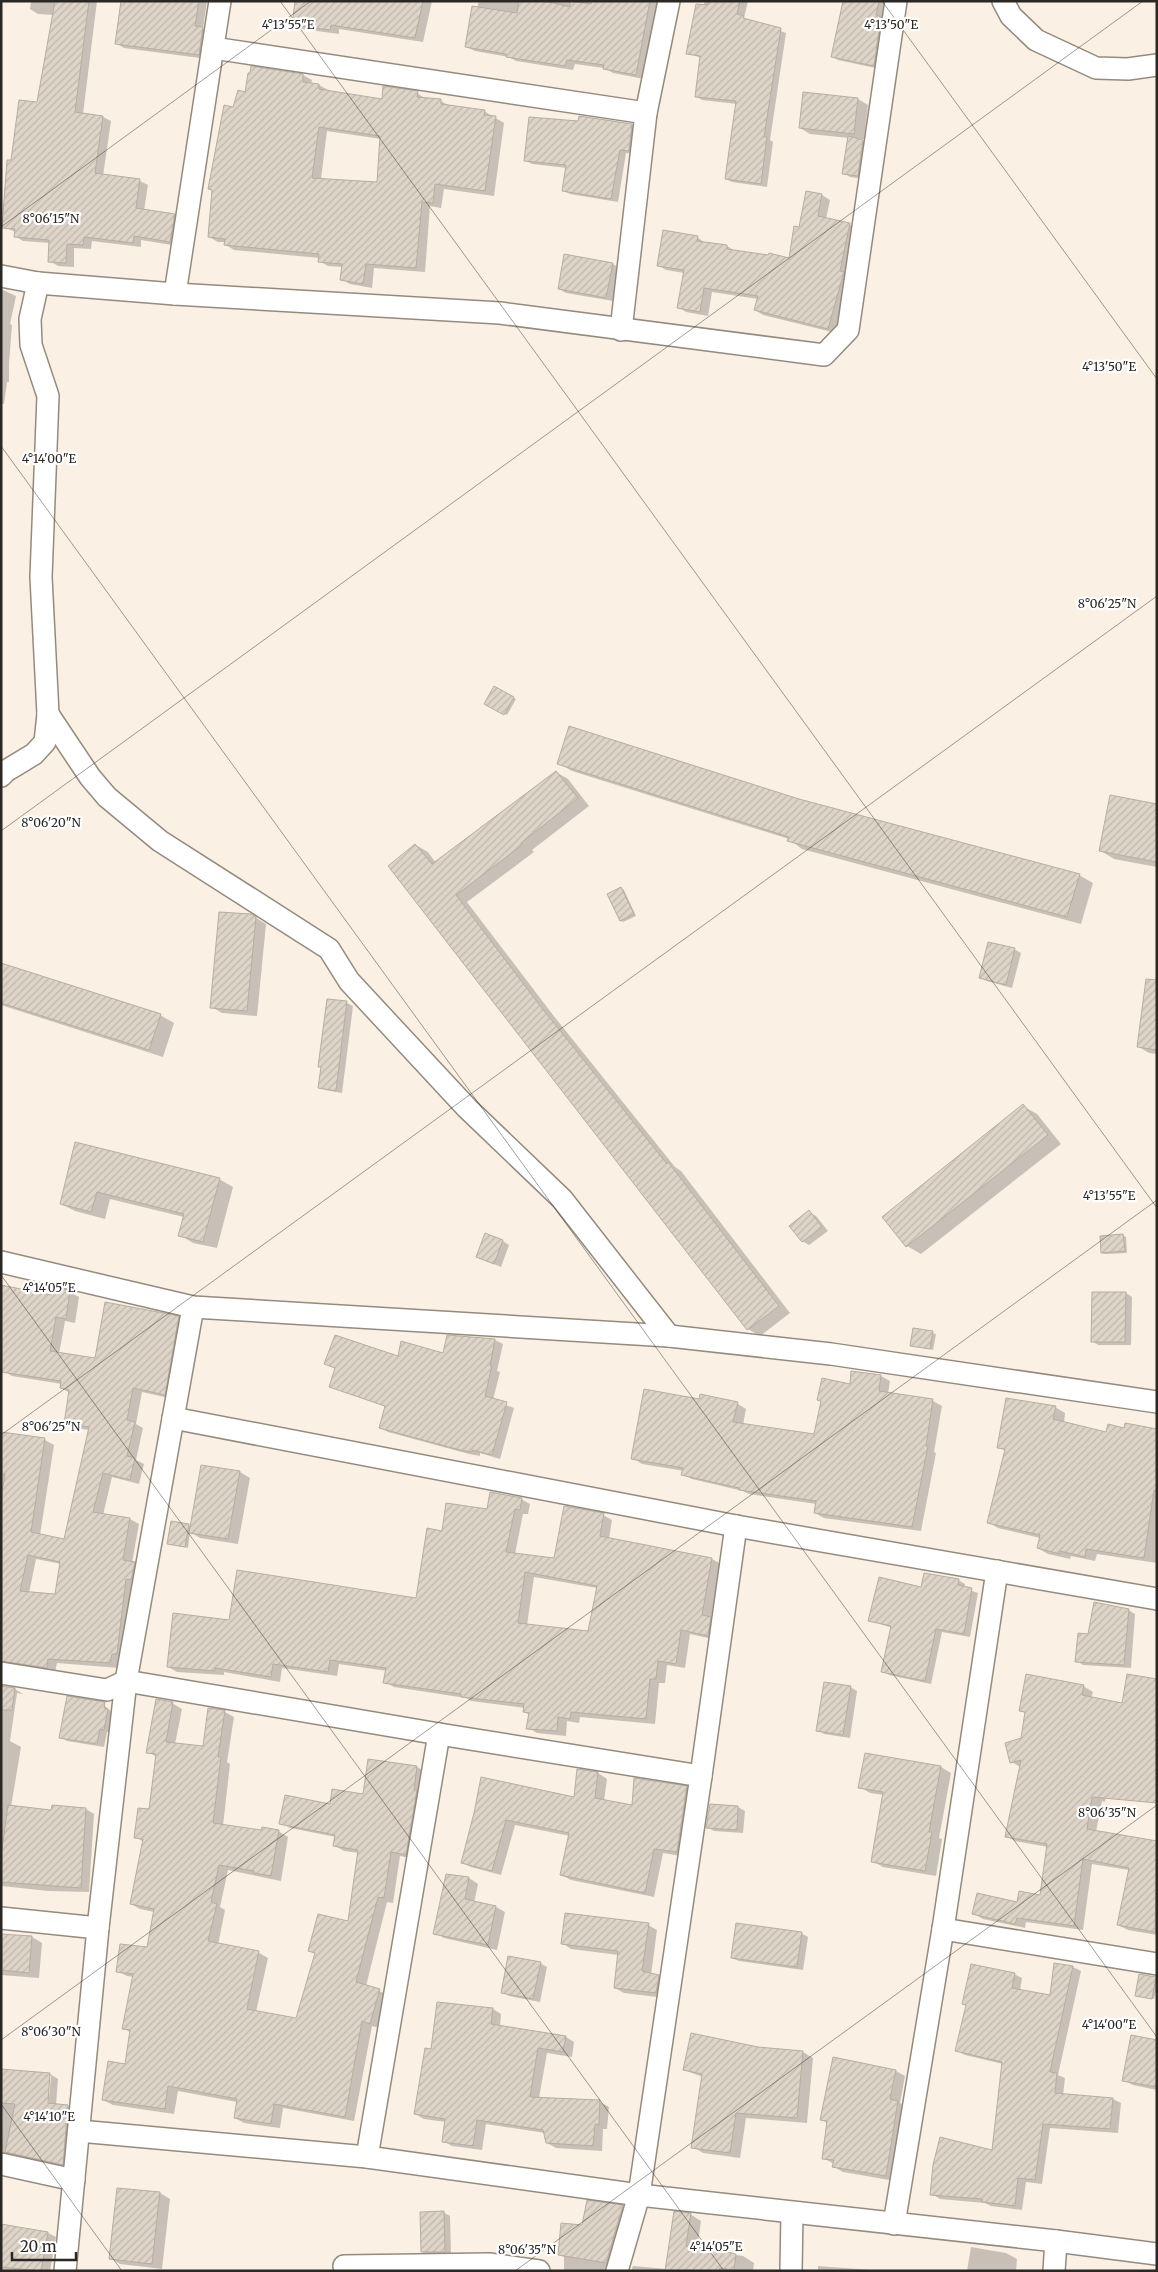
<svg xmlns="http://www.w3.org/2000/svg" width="1158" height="2272" viewBox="0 0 1158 2272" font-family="Merriweather,serif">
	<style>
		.shadow { fill: #0003; fill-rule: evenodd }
		.building { fill: url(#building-hatch); stroke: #b6aea1; fill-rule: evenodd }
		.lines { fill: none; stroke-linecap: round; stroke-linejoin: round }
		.minor-casing { stroke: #938b7e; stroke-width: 24 }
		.minor { stroke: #fff; stroke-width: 21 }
		.ticks { fill: none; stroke: #2b2722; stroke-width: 1; stroke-opacity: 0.45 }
		.ticks-label { font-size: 12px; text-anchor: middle; fill: #2b2722; stroke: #fff; stroke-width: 4.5; stroke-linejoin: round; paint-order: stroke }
	</style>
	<defs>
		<pattern id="building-hatch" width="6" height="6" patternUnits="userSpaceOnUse" patternTransform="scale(1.25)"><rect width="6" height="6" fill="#ded5c8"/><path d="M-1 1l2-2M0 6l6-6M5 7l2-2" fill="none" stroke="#bfb7ac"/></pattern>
	</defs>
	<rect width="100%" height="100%" fill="#faf1e4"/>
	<g class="shadow">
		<polygon points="31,1 97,1 83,114 103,117 111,121 103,176 140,181 148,185 144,211 174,215 182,220 178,246 141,240 141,247 92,241 91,249 74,248 74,267 58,266 50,261 50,243 23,241 15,236 16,232 3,227 13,161 38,104 54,15 38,14 30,9"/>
		<polygon points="122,1 207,1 203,29 211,33 207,59 124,48 116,43"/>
		<polygon points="296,1 432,1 423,42 339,29 339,34 302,29 293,25"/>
		<polygon points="479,1 661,1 644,79 613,73 604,68 575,64 573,70 516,61 509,57 475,51 466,47"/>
		<polygon points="705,1 748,1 744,18 786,33 770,140 773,142 767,187 732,182 726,179 737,104 702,100 696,96 701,58 688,53"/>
		<polygon points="843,1 885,1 882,19 887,21 880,69 838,60 832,56"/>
		<path d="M303,75L312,80L311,84L319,85L328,90L327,92L383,100L417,93L426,99L441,101L450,106L484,111L504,123L494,196L444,189L441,208L430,206L425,272L374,268L372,288L350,284L341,279L343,267L328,266L319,261L320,258L234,250L226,245V242H218L209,237L214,191L209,189L234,109L246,94ZM327,131L381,139L378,183L321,179Z"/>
		<polygon points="858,99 868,105 864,139 859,139 869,145 864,179 850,177 844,173 849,138 810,134 800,128"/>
		<polygon points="632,125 638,129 635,154 626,153 618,202 570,194 563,190 567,168 532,164 525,160"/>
		<polygon points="807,192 822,195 830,200 826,219 849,224 857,228 836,333 763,315 755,310 758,299 712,292 708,316 686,312 678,307 684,273 666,270 658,265 697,237 705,243 727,246 735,251 790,259 800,228"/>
		<polygon points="613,264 619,268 613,301 566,293 559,289"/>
		<polygon points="1,289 16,296 10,324 12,325 9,363 9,382 7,382 4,404 1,404"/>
		<polygon points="495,688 516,699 507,715 486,703"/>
		<polygon points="558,763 799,800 1079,875 1093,883 1081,924 802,849 789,839 572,771"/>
		<polygon points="556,772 568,779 589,806 532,850 534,852 467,902 553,1015 675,1167 681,1171 790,1313 760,1336 748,1329 389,866 416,845 428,852 436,863"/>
		<polygon points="1157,805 1157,867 1114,859 1101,851"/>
		<polygon points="621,888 624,890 636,916 623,922 621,921"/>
		<polygon points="251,915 266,924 257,1016 222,1013 212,1007"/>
		<polygon points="1014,949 1021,953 1012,988 987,981 981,978"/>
		<polygon points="1,964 160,1015 174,1023 163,1057 1,1005"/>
		<polygon points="328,1000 347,1003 353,1006 342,1093 325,1090 319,1087"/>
		<polygon points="1157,1003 1157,1054 1149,1053 1139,1047"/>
		<polygon points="1023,1106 1037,1114 1061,1144 921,1254 907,1246 884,1217"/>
		<polygon points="76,1144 219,1179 233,1187 217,1248 193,1243 180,1235 184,1217 110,1199 105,1219 75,1211 61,1204"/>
		<polygon points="809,1212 816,1216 828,1231 809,1245 802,1241"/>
		<polygon points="1123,1235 1126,1237 1127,1253 1105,1254 1102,1253"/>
		<polygon points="503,1241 509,1245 501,1267 477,1257"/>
		<path d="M54,1289L70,1292L79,1297L75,1323L65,1321L59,1354L96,1360L178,1318L187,1323L173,1399L142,1392L136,1424L143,1428L136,1460L144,1464L139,1484L112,1477L103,1515L130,1519L139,1524L132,1563L143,1569L119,1668L57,1663L55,1672L1,1669V1434L45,1440L54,1445L40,1535L65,1541L89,1430L74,1428L65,1423L70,1393L61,1388L62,1384L12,1376L4,1371L52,1297ZM36,1559L61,1564L57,1595L29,1593Z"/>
		<polygon points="1126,1293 1132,1297 1131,1345 1098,1345 1092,1341"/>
		<polygon points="914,1329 936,1334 933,1350 911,1345"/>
		<polygon points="495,1340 503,1344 497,1371 500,1372 493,1400 514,1408 500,1459 480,1453 480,1456 469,1454 388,1432 380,1428 386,1407 330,1386 336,1369 326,1364 444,1354"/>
		<polygon points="881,1376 890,1381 888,1394 933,1401 942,1406 934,1452 936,1453 921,1531 824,1518 815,1513 816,1504 749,1494 743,1491 692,1479 683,1474 684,1471 642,1464 633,1458 700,1400 738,1404 746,1409 743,1425 815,1435 822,1402 818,1400"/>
		<polygon points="1055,1407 1065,1413 1064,1423 1107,1433 1125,1429 1157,1430 1157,1563 1097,1554 1095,1561 1071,1556 1070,1559 1048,1554 1038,1548 1040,1538 998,1528 988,1522 1005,1451 999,1447"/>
		<polygon points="202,1466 240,1472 250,1478 238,1544 200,1538 190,1532 188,1548 168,1544 189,1525 191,1527"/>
		<path d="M521,1499L530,1504L528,1514H523L515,1554L555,1559L603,1515L612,1520L609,1539L712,1559L721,1564L711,1618L719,1623L717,1640L690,1634L685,1668L667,1665L665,1683H659L655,1724L580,1717L579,1723L567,1721L566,1736L537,1733L528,1728L530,1715L524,1712L525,1708L471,1701L466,1698L394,1687L385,1682L387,1671L339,1664L337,1676L282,1668L280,1682L224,1672V1675L177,1672L168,1667L231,1621L417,1599L443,1533L488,1511ZM534,1577L597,1588L589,1632L527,1625Z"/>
		<polygon points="958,1580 965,1584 964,1588 978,1593 970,1637 942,1632 931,1684 889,1675 883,1671 892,1628 869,1620 922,1589"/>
		<polygon points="1128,1610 1135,1614 1131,1668 1083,1665 1077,1661"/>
		<polygon points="1,1686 15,1689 23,1694 17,1693 10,1741 21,1747 11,1807 52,1812 86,1809 94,1814 89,1892 48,1891 2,1886 1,1898"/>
		<polygon points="1083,1686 1093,1692 1091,1698 1108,1781 1105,1802 1102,1801 1096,1832 1157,1843 1157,1935 1128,1930 1118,1925 1129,1870 1092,1864 1083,1930 1026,1922 1025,1928 983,1919 974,1914 1042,1896 1048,1847 1015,1841 1006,1836 1020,1767 1012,1762 1022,1739 1026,1714 1020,1710"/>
		<polygon points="850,1687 857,1691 850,1738 824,1734 818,1730"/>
		<polygon points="172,1703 182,1709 175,1744 204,1747 225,1712 234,1717 227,1762 230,1764 223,1826 262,1832 278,1831 288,1837 281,1881 228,1870 220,1907 225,1910 218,1945 259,1953 268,1958 256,2012 297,2019 316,1954 310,1951 349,1923 359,1853 344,1851 335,1846 336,1837 290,1828 281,1823 364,1795 417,1767 426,1772 415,1859 400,1856 393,1903 387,1902 366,1986 389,1995 379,2028 372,2026 354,2121 283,2108 280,2128 244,2123 235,2118 237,2102 178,2091 174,2114 113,2105 103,2100 126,2065 131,2033 123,2028 134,1977 127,1976 117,1971 148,1949 154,1912 140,1909 131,1904 144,1842 135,1837 150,1811 157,1757 148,1752"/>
		<polygon points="104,1705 114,1714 111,1733 107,1732 104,1747 67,1741 60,1737"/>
		<polygon points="941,1767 951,1773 939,1838 942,1839 936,1876 883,1867 872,1861 884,1795 870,1793 860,1787"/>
		<polygon points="598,1773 607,1779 604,1801 633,1806 686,1788 696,1793 686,1857 663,1853 654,1897 571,1880 561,1875 570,1836 515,1825 501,1875 471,1867 462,1862 475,1814 575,1798"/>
		<polygon points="711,1805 738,1807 745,1811 743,1833 714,1831 707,1827"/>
		<polygon points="469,1878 478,1884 474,1903 496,1907 505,1912 497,1950 444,1938 435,1933"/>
		<polygon points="648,1925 657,1930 651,1975 668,1982 665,1998 624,1993 615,1988 619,1955 571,1949 562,1943"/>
		<polygon points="801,1933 808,1937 803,1970 739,1961 732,1958"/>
		<polygon points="1,1935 32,1937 42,1943 39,1978 1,1975"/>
		<polygon points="540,1963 547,1967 540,2002 509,1996 502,1992"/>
		<polygon points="1073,1967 1081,1971 1058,2075 1065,2078 1063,2095 1113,2099 1121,2103 1118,2133 1050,2128 1042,2184 1026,2182 1022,2210 991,2206 985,2203 940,2199 932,2194 993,2151 1003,2064 965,2055 957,2051 967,2006 963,2003 1014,1974 1022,1978 1020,1991 1051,1997"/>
		<polygon points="1156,1978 1157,1988 1154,1999 1136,1995"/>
		<polygon points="493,2009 501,2014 500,2027 566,2037 574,2042 572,2057 547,2053 539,2098 600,2102 609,2107 607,2129 603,2129 602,2151 556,2148 547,2143 545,2133 486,2124 482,2150 452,2146 443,2141 446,2122 424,2119 415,2114 432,2050"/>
		<polygon points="1157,2041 1157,2090 1133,2085 1124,2080"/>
		<polygon points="758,2048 803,2052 813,2058 807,2123 746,2118 740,2158 703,2153 693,2147 703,2077 684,2070"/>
		<polygon points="834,2059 896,2071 905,2076 900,2103 907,2107 895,2181 843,2172 834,2167 834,2164 823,2158 828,2124 822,2120"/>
		<path d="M1,2070L50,2074L58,2079L56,2105L67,2106L76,2111L71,2168L1,2154ZM49,2076H51L48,2109H46Z"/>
		<polygon points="118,2189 160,2193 170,2199 162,2269 120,2264 110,2258"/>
		<polygon points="588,2202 623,2207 633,2213 617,2271 564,2270 564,2257 559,2254 583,2226"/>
		<polygon points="443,2212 450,2216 451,2255 429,2256 422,2252"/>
		<polygon points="690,2214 701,2221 697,2249 743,2256 754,2263 753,2271 631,2271 633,2266 667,2269"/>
		<polygon points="1,2225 48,2233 56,2237 50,2271 1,2271"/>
		<polygon points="971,2247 1006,2253 1017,2259 1016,2271 967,2271"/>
		<polygon points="818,2266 884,2271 818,2271"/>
	</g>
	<g class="building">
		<polygon points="55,1 89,1 75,112 103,116 95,173 140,179 136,208 175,214 170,242 134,236 133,243 84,237 83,245 67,244 66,263 48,262 49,240 14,237 15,229 2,228 7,160 11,160 19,100 37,102"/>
		<polygon points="121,1 199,1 195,26 203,27 199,55 115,44"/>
		<polygon points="295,1 423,1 415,38 331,25 330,30 292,25"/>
		<polygon points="519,1 545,1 570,7 570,1 591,4 592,1 650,1 636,75 603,69 604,65 567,60 565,66 506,57 506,54 465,47 472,6 517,13"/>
		<polygon points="709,1 740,1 737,14 744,16 743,18 781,28 764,137 767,137 761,184 725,179 736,101 695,97 700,56 686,54 696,4 708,5"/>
		<polygon points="843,1 879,1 876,15 881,17 874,66 831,57"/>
		<path d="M251,66L303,74V82L319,84V89L382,99L383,86L418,91L417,97L441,99V104L485,110L484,115L496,116L485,191L435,184L433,203L422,202L416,268L366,264L363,284L340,280L342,264L318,262L319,254L224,245L225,239L208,237L212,190L208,189L224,105L233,107L238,90L245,92L248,73H250ZM319,127L380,136L377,182L312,178Z"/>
		<polygon points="803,92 858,98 854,134 799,128"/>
		<polygon points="579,116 632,124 629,151 620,150 611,199 562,191 566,165 524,161 529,117 578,121"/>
		<polygon points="848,136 863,140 858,176 842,174"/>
		<polygon points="806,191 822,194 818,216 850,223 840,271 844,272 828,329 754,310 758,296 704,288 700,312 677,308 684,270 657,266 663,230 698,236 697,241 727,245 727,249 768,255 769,253 789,258 794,226 799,227"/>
		<polygon points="564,254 613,263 606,298 558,289"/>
		<polygon points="494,686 514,697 504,715 484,704"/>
		<polygon points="569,726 799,799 1080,874 1067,917 787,841 789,837 557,764"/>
		<polygon points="556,771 578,798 521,843 522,845 456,895 541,1007 667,1164 668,1162 779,1306 747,1330 388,866 415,844 432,864"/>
		<polygon points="1110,795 1157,804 1157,862 1099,851"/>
		<polygon points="621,887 634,914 620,921 607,894"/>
		<polygon points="219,912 251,914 256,917 247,1011 210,1008"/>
		<polygon points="988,942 1015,948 1006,985 979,978"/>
		<polygon points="1,963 161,1014 149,1050 1,1003"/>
		<polygon points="1146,979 1157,980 1157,1050 1137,1047"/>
		<polygon points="327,999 347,1001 336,1091 318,1088 321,1067 318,1067"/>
		<polygon points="1023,1104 1048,1135 906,1247 882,1217"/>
		<polygon points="75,1142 220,1178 203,1242 178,1236 184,1214 97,1192 91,1212 60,1204"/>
		<polygon points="809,1210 822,1227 802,1242 789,1226"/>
		<polygon points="485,1233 503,1240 494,1264 476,1257"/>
		<polygon points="1123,1234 1125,1251 1101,1253 1100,1236"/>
		<path d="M1,1285L51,1295L53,1287L70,1291L66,1319L56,1317L50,1351L95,1358L105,1302L179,1316L165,1395L133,1388L127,1420L135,1422L127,1456L135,1458L130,1480L103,1473L93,1512L130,1518L123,1560L135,1562L131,1580L126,1579L117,1654H112L110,1663L48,1659L47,1668L1,1661V1498L5,1474H1V1432L45,1438L31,1532L64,1539L89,1427L64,1424L69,1390L60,1388L61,1381L1,1372ZM28,1555L60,1562L55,1594L20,1591Z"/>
		<polygon points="1092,1292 1126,1292 1125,1342 1091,1342"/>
		<polygon points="913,1328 933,1331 930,1349 910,1346"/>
		<polygon points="335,1335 398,1356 401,1341 443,1353 447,1335 495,1339 490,1366 492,1366 485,1396 507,1402 492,1455 472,1450 472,1452 460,1450 379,1428 385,1406 329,1387 335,1368 324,1364"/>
		<polygon points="851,1371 881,1375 879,1391 933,1399 926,1446 928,1446 912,1527 814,1513 816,1501 739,1490 739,1488 681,1475 683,1468 631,1459 644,1389 699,1399 700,1394 738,1402 733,1422 814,1434 821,1401 817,1400 822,1378 850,1384"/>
		<polygon points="1006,1398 1056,1406 1053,1419 1106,1432 1108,1424 1124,1428 1125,1423 1157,1429 1157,1491 1154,1490 1144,1558 1086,1549 1085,1557 1060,1551 1060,1554 1037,1548 1040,1535 987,1523 1005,1449 997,1448"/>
		<polygon points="201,1465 240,1471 228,1539 189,1533"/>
		<path d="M490,1492L522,1498L520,1510L515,1509L506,1552L554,1558L564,1506L604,1513L600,1536L712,1558L702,1615L711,1617L708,1636L681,1630L676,1664L658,1661L656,1679H650L646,1719L571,1712L570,1719L558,1717L557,1731L526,1729L529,1713L523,1712L524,1704L461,1697V1694L383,1683L386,1668L330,1660L328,1672L273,1664L271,1677L215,1668V1671L167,1667L173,1613L229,1620L237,1570L416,1598L427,1528L442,1531L446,1503L487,1509ZM525,1572L597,1586L588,1631L518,1623Z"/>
		<polygon points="171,1521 189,1524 185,1547 167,1544"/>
		<polygon points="924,1573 959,1579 958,1585 972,1588 964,1634 936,1629 925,1681 881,1672 891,1626 868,1621 879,1577 921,1587"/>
		<polygon points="1094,1602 1129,1609 1124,1665 1075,1662 1078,1633 1088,1634"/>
		<polygon points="1026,1674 1084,1685 1082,1695 1122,1703 1127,1674 1157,1679 1157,1803 1092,1797 1087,1829 1157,1841 1155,1932 1117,1925 1129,1868 1083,1859 1074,1926 1017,1918 1015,1924 972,1914 977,1893 1017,1902 1019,1891 1040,1895 1047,1844 1005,1837 1021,1760 1010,1763 1005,1743 1021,1738 1025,1712 1019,1711"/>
		<polygon points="824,1682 851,1686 843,1735 816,1731"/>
		<polygon points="1,1686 15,1688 12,1710 1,1710"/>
		<polygon points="67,1696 105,1702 104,1708 108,1709 104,1730 100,1729 97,1744 59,1738"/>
		<polygon points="156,1699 173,1702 166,1742 203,1746 208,1708 225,1710 218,1757 221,1757 213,1823 261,1830 262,1827 279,1830 271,1876 254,1873 254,1871 219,1865 211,1902 217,1904 208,1941 259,1951 247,2009 296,2018 315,1953 308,1951 318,1914 348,1921 358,1850 333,1846 335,1835 279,1824 285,1795 330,1804 332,1789 363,1794 368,1759 417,1766 414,1790 417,1790 406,1855 391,1852 384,1898 378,1897 356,1982 380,1989 370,2024 362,2021 345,2117 274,2104 271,2124 234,2118 237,2099 168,2086 165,2109 102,2100 108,2061 125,2064 130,2030 122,2029 133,1974 116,1972 120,1944 147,1947 154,1909 130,1904 143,1839 134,1838 138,1808 149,1809 156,1754 146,1753"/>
		<polygon points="865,1753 941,1766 929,1832 932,1832 925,1871 871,1862 883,1792 858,1788"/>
		<polygon points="577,1769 598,1772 595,1798 632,1805 634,1778 687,1786 677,1852 654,1849 645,1893 560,1875 569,1833 506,1820 492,1871 461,1863 474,1813 481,1777 574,1797"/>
		<polygon points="710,1804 738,1806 737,1830 706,1828"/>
		<polygon points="8,1805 51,1810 52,1805 86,1808 81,1888 1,1882 1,1857"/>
		<polygon points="446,1874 469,1877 465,1899 496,1906 488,1945 433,1934"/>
		<polygon points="565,1913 649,1923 642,1971 659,1975 656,1993 614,1988 618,1951 561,1944"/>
		<polygon points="736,1923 802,1932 797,1967 731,1958"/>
		<polygon points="1,1934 32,1936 29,1973 1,1970"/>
		<polygon points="508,1956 541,1962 533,1999 501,1993"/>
		<polygon points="1054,1963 1073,1966 1050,2072 1057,2073 1055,2093 1113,2098 1110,2129 1043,2124 1035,2180 1018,2178 1015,2206 982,2202 982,2199 930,2195 933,2165 940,2137 992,2150 1002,2062 955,2051 966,2005 962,2004 971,1964 1015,1973 1012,1988 1050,1995"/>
		<polygon points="1139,1974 1156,1977 1152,1999 1135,1996"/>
		<polygon points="437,2002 493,2008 491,2024 566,2036 563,2052 538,2048 530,2097 600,2100 599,2125 595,2124 593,2146 546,2143 543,2130 477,2120 473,2146 442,2142 445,2119 414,2114 425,2048 431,2049"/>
		<polygon points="691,2033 758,2047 803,2051 797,2118 736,2113 730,2153 691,2148 702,2074 683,2070"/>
		<polygon points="1131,2035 1157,2040 1157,2087 1122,2081"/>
		<polygon points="833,2057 896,2070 890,2099 898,2101 886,2176 832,2167 834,2160 822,2159 827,2121 820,2120"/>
		<polygon points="1,2069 50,2073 48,2103 68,2105 63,2165 5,2152 15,2104 1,2103"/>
		<polygon points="117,2188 160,2192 152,2264 109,2259"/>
		<polygon points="587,2200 623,2205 606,2263 558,2255 561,2223 582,2225"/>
		<polygon points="444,2211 445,2252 421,2252 420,2212"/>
		<polygon points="674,2211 691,2213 686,2246 720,2250 736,2254 734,2270 720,2268 719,2271 665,2271"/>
		<polygon points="1,2224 48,2232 41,2271 1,2267"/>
	</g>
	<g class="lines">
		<defs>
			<g id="minor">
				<polyline points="1003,1 1011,16 1036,40 1096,68 1128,69 1157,65"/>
				<polyline points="213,48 646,113"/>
				<polyline points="1,276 38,283 175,294 500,313 824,355 848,330 896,1"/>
				<polyline points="175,294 220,1"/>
				<polyline points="621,330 646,113 669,1"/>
				<polyline points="48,714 90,777 107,797 160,841 329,949 349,981 467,1108 562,1199 669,1336"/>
				<polyline points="1,776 6,771 34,754 45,742 48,714 41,577 48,396 31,345 30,319 38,283"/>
				<polyline points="1,1262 193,1307 669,1336 831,1354 1157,1402"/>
				<polyline points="173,1418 736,1526 1157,1599"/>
				<polyline points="1,1673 107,1690 126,1681 439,1734 701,1776"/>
				<polyline points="1,1918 98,1928"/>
				<polyline points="943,1929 1157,1964"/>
				<polyline points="79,2131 367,2157 639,2195 1056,2241 1157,2254"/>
				<polyline points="367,2157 439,1734"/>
				<polyline points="1,2164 74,2180"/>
				<polyline points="894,2224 943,1929 997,1571"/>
				<polyline points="344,2266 489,2264 539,2271"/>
				<polyline points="65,2271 98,1928 126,1681 193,1307"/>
				<polyline points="617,2271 639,2195 701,1776 736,1526"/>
				<polyline points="791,2271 792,2213"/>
				<polyline points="1054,2271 1056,2241"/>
			</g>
		</defs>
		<use href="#minor" class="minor-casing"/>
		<use href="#minor" class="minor"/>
	</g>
	<path class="ticks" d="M280,1L1157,1208M882,1L1157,379M1,227L311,1M1,446L1157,2037M1,831L1143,1M1,1275L724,2271M1,1435L1157,596M1,2040L1157,1200M1,2104L122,2271M515,2271L1157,1805"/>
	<g class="ticks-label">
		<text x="288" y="29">4°13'55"E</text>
		<text x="891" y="29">4°13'50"E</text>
		<text x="51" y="223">8°06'15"N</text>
		<text x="1109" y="371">4°13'50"E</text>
		<text x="49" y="463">4°14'00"E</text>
		<text x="1107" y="608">8°06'25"N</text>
		<text x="51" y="827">8°06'20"N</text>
		<text x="1109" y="1200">4°13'55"E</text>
		<text x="49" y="1292">4°14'05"E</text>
		<text x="51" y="1431">8°06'25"N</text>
		<text x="1107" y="1817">8°06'35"N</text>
		<text x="1109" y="2029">4°14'00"E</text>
		<text x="51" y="2036">8°06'30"N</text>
		<text x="49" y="2121">4°14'10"E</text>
		<text x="716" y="2251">4°14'05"E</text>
		<text x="527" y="2254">8°06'35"N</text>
	</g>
	<rect width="1158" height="2272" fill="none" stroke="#2b2722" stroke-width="5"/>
	<path d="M12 2252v8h64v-8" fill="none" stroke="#2b2722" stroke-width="2.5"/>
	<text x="20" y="2252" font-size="15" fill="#2b2722" stroke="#ffffff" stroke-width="4" paint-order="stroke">20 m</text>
</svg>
